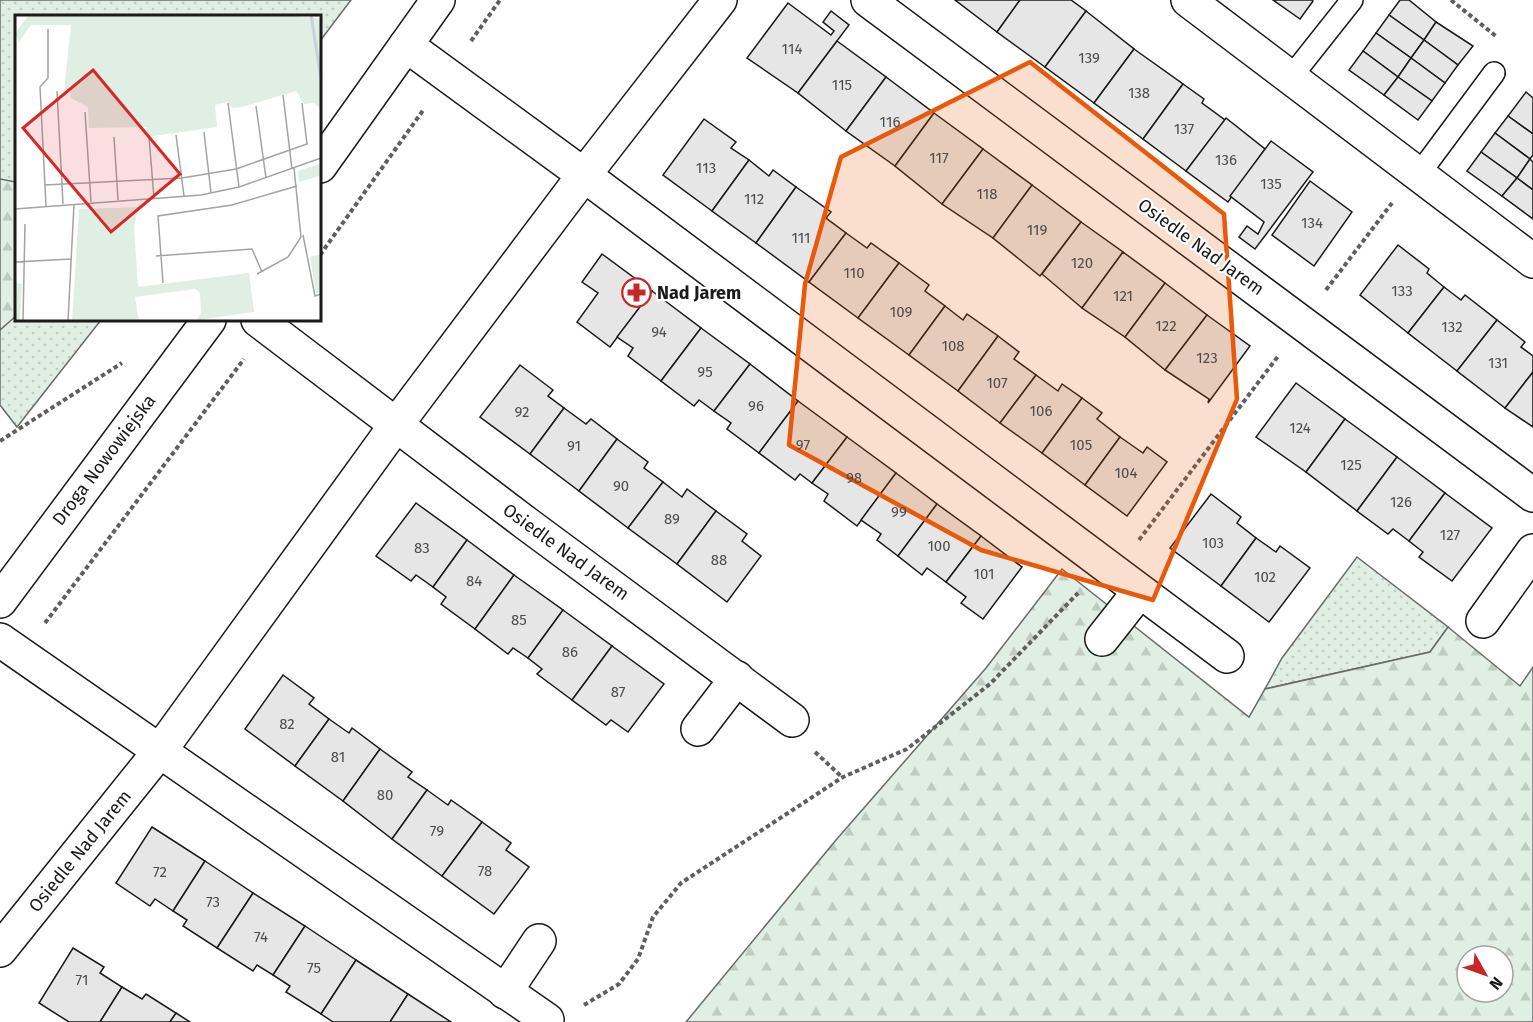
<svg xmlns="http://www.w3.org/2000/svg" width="1533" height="1022" viewBox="0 0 1533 1022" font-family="'Fira Sans',sans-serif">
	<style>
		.green { fill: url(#green-dots); stroke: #6a6a6a; stroke-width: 1.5 }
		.forest { fill: url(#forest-firs); stroke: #6a6a6a; stroke-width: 1.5; fill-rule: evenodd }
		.building { fill: #e6e6e6; stroke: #1a1a1a; stroke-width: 1.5 }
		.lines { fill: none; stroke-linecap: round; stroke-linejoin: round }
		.service-casing { stroke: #1a1a1a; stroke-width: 24 }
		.minor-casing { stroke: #1a1a1a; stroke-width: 36 }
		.tertiary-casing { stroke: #1a1a1a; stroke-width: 36 }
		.path { stroke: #5f5f5f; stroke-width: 4; stroke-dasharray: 4.5 3; stroke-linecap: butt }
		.service { stroke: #fff; stroke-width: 21 }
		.minor { stroke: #fff; stroke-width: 33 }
		.tertiary { stroke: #fff; stroke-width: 33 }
		.marked { fill: #e8590c; fill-opacity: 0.2; stroke: #e8590c; stroke-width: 4.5; stroke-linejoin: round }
		.labels { text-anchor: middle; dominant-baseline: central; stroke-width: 4.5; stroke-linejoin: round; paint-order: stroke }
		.number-label { font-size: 15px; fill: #4d4d4d }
		.street-label { font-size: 18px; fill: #1a1a1a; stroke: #fff }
		.poi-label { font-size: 18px; font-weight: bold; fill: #1a1a1a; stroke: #fff; text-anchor: start }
		.inset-river { fill: none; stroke: #c6d2dc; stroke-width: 3 }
		.inset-road { fill: none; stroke: #a3a3a3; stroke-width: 1.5 }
		.view { fill: #d62828; fill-opacity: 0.15; stroke: #d62828; stroke-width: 3 }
		.inset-edge { fill: none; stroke: #1a1a1a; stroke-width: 3 }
	</style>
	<defs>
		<pattern id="green-dots" width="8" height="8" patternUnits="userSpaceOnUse" patternTransform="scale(1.5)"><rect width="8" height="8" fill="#e0efe3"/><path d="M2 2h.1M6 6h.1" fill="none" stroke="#c0ccc2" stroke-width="1.8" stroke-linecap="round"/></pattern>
		<pattern id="forest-firs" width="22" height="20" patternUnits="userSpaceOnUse" patternTransform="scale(1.5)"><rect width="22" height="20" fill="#e0efe3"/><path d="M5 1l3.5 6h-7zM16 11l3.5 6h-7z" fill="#c0ccc2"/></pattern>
	</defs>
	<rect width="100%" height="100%" fill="#fff"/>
	<g class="green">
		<polygon points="0,0 351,0 320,41 320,16 16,16 16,320 101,320 17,427 0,405"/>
		<polygon points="1357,557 1448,627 1430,652 1265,689 1282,658"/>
	</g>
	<g class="forest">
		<polygon points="0,179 16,182 16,316 0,330"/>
		<path d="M1062,569L1249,717L1265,689L1430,652L1448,627L1520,686L1533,667V1022H686L836,840L986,668ZM1467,956H1503V992H1467Z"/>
	</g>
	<g class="building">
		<polygon points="955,0 1020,0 997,32"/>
		<polygon points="1020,0 1071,0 1086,11 1045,67 997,32"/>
		<polygon points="1273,0 1312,0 1313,1 1300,19"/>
		<polygon points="1400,0 1409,0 1436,22 1424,40 1389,15"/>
		<polygon points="788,3 831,35 834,31 823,22 831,11 849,25 798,93 747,58"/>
		<polygon points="1086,11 1134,49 1094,103 1045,67"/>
		<polygon points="1389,15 1424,40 1411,58 1376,33"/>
		<polygon points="1436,22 1473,46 1458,65 1424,40"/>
		<polygon points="1376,33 1411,58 1398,77 1363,51"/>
		<polygon points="1424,40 1458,65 1445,83 1411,58"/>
		<polygon points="837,41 886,77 846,131 798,93"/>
		<polygon points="1134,49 1183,84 1143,139 1094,103"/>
		<polygon points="1363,51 1398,77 1384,95 1349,70"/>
		<polygon points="1411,58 1445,83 1432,101 1398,77"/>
		<polygon points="886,77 934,113 895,166 846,131"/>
		<polygon points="1398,77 1432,101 1418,120 1384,95"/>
		<polygon points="1183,84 1204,99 1202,103 1225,120 1186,171 1143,139"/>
		<polygon points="1526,92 1533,98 1533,134 1508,116"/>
		<polygon points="934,113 983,149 942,204 895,166"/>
		<polygon points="1508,116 1533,134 1533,155 1530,159 1495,133"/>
		<polygon points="1226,118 1265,149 1228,202 1186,171"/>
		<polygon points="704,119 736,142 731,148 749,160 712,211 663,175"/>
		<polygon points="1495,133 1530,159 1517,178 1481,152"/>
		<polygon points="1271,141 1313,172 1255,249 1239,237 1247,226 1258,234 1264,222 1230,196"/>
		<polygon points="983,149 1032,185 993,238 942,204"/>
		<polygon points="1481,152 1517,178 1502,196 1467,171"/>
		<polygon points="1530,159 1533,162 1533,190 1517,178"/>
		<polygon points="749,160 769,176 773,170 796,187 756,243 712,211"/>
		<polygon points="1517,178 1533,190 1533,219 1502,196"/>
		<polygon points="1310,181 1352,212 1314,266 1272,235"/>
		<polygon points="1032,185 1081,222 1040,276 993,238"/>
		<polygon points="796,187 831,212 826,218 846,233 809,282 756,243"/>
		<polygon points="1081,222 1123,252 1082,308 1042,274"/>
		<polygon points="846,233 867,248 871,243 899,263 858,318 809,282"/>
		<polygon points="1398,245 1429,269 1427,273 1444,287 1408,333 1360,295"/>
		<polygon points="1123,252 1165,283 1125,337 1082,308"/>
		<polygon points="602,254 652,291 610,347 577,322 598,293 582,282"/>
		<polygon points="899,263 929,285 925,291 945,306 909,355 858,318"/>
		<polygon points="1165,283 1207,315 1165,370 1125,337"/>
		<polygon points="1444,287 1461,300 1465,295 1497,320 1457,371 1408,333"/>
		<polygon points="652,291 701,328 661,381 628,356 633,348 617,337"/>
		<polygon points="945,306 963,320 967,314 998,336 958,391 909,355"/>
		<polygon points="1207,315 1250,346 1208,403 1209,399 1165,370"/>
		<polygon points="1497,320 1525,342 1521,347 1533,356 1533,372 1505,408 1457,371"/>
		<polygon points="701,328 750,364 714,411 699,400 694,406 661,381"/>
		<polygon points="998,336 1019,352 1014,359 1036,375 1000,423 958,391"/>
		<polygon points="750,364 798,401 759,453 727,429 731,423 714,411"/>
		<polygon points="520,365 553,390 548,396 564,408 530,454 480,417"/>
		<polygon points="1533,372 1533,427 1505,408"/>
		<polygon points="1036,375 1058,391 1062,384 1082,398 1042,453 1000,423"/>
		<polygon points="1296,383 1345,419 1306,472 1256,437"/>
		<polygon points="1082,398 1102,413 1097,419 1120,437 1085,485 1042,453"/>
		<polygon points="798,401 847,437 812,483 800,474 795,480 759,453"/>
		<polygon points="564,408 586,424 591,419 617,439 579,491 530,454"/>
		<polygon points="1345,419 1397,457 1357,511 1306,472"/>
		<polygon points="847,437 896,473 857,526 824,501 828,494 812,483"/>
		<polygon points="1120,437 1143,453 1147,447 1167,462 1127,516 1085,485"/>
		<polygon points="617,439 648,462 644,468 663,482 628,528 579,491"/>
		<polygon points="1397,457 1445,493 1409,541 1393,529 1388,534 1357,511"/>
		<polygon points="896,473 937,504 898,556 877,540 881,534 861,520"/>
		<polygon points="663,482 682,497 687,489 716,511 677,564 628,528"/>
		<polygon points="1445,493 1492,528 1452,581 1419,557 1423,552 1409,541"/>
		<polygon points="1211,494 1241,517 1237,523 1256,538 1221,586 1170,548"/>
		<polygon points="416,503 467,540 433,587 416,575 411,581 376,556"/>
		<polygon points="937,504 981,536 946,582 927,568 922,575 898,556"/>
		<polygon points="716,511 747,534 742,541 761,556 727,602 677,564"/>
		<polygon points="981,536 1022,567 983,619 961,603 966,597 946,582"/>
		<polygon points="1256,538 1276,552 1280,546 1310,568 1269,622 1221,586"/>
		<polygon points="467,540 514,575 475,629 441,604 446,597 433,587"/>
		<polygon points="514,575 563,610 528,658 513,648 508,654 475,629"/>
		<polygon points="563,610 612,646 572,700 537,674 542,669 528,658"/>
		<polygon points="612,646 664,684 628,732 611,720 606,725 572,700"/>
		<polygon points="283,675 314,698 309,704 329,719 295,766 245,729"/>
		<polygon points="329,719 349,733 352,728 380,749 343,801 295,766"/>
		<polygon points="380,749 412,772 408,777 427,790 392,839 343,801"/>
		<polygon points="427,790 448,805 451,800 482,822 442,876 392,839"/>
		<polygon points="482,822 511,843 506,850 529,867 494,914 442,876"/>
		<polygon points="152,827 205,861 173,911 155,899 150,906 116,883"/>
		<polygon points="205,861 253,893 217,948 183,926 187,920 173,911"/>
		<polygon points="253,893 305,926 273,975 257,965 253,971 217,948"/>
		<polygon points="305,926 356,960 321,1014 286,992 290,986 273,975"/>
		<polygon points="73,948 104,967 100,973 122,987 100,1022 69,1022 39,1003"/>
		<polygon points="356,960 408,994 390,1022 333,1022 321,1014"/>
		<polygon points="122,987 142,999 146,994 176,1013 170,1022 100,1022"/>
		<polygon points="408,994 451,1022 390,1022"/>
		<polygon points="176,1013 190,1022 170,1022"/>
	</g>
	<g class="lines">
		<defs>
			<g id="service">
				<polyline points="1291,77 1352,0"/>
				<polyline points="1419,174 1494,73"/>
			</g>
			<g id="minor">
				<polyline points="868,0 1533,495"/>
				<polyline points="1188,0 1533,261"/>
				<polyline points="406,45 584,175 1227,656"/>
				<polyline points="258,320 527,524 792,720"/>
				<polyline points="1483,621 1533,551"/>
				<polyline points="1102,639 1139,592"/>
				<polyline points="0,640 547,1020"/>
				<polyline points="698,729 737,678"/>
				<polyline points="0,950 159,752 396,425 584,175 720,0"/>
				<polyline points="505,992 539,941"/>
			</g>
			<g id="tertiary">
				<polyline points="320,166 438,0"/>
				<polyline points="0,601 209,320"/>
			</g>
		</defs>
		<use href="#service" class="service-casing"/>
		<use href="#minor" class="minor-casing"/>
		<use href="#tertiary" class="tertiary-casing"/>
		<g class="path">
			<polyline points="1451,0 1497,37"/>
			<polyline points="471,41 500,0"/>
			<polyline points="320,255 424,109"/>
			<polyline points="1326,290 1392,203"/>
			<polyline points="0,441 122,363"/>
			<polyline points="1139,540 1279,355"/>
			<polyline points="45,623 244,359"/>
			<polyline points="815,752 842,777"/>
			<polyline points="584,1005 619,984 638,959 653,917 681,883 843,777 907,749 990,684 1078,593"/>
		</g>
		<use href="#service" class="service"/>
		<use href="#minor" class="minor"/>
		<use href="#tertiary" class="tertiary"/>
	</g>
	<path class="marked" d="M1030,62L1224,214L1237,399L1153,600L981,550L789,445L805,284L841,157Z"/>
	<defs>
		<symbol id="pharmacy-ring" viewBox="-11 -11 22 22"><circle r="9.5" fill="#fff" stroke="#c62828" stroke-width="1.5"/><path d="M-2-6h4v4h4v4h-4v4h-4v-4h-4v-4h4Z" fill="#c62828"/></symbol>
	</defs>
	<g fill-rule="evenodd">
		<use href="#pharmacy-ring" x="620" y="276" width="33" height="33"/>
	</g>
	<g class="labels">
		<g class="number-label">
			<text x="792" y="49">114</text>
			<text x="1089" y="58">139</text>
			<text x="842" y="85">115</text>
			<text x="1139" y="93">138</text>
			<text x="890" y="122">116</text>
			<text x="1184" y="129">137</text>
			<text x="939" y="158">117</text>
			<text x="1226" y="160">136</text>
			<text x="706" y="168">113</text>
			<text x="1271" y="184">135</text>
			<text x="987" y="194">118</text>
			<text x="754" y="199">112</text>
			<text x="1312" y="223">134</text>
			<text x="1037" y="230">119</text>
			<text x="801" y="238">111</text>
			<text x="1082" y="263">120</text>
			<text x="854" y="273">110</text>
			<text x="1402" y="291">133</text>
			<text x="1123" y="296">121</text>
			<text x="901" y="312">109</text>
			<text x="1166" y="326">122</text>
			<text x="1452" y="327">132</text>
			<text x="659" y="332">94</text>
			<text x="953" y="346">108</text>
			<text x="1207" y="358">123</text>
			<text x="1498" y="363">131</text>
			<text x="705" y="372">95</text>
			<text x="997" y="383">107</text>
			<text x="756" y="406">96</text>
			<text x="1041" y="411">106</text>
			<text x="522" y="412">92</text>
			<text x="1300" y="428">124</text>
			<text x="803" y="445">97</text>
			<text x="1081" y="445">105</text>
			<text x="574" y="446">91</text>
			<text x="1351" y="465">125</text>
			<text x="1126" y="473">104</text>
			<text x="854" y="478">98</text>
			<text x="621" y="486">90</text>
			<text x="1401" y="502">126</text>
			<text x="899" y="512">99</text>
			<text x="672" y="519">89</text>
			<text x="1450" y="535">127</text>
			<text x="1213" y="543">103</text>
			<text x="939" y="546">100</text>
			<text x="422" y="548">83</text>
			<text x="719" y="560">88</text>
			<text x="984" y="574">101</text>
			<text x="1265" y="577">102</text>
			<text x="474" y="581">84</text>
			<text x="519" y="620">85</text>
			<text x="570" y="652">86</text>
			<text x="618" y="692">87</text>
			<text x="287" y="724">82</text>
			<text x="338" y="757">81</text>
			<text x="385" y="795">80</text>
			<text x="437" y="831">79</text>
			<text x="485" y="871">78</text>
			<text x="160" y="872">72</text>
			<text x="213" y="902">73</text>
			<text x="261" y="937">74</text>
			<text x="314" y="968">75</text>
			<text x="82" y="980">71</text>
		</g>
		<g class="street-label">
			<text transform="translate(1201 247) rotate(36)">Osiedle Nad Jarem</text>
			<text transform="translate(104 460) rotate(-53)">Droga Nowowiejska</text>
			<text transform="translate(566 552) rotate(36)">Osiedle Nad Jarem</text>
			<text transform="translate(80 851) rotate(-51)">Osiedle Nad Jarem</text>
		</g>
		<g class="poi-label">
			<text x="657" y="293">Nad Jarem</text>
		</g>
	</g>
	<g transform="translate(15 15)">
		<rect width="306" height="306" fill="#fff"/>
		<path d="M304,149L306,166L304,161L284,167L283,156ZM124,192L119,211L123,272L234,258L239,297L182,305L186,298L185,278L180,274L120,282L124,306H57L64,194ZM306,239V277L301,279L295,242ZM0,268L7,269L5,305H0Z" fill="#e0efe3"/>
		<path d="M14,0H273L306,4V93L298,88L289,89L281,76L227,92L217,93L212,87L200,90L202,112L132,122V112L74,113L73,92L56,83L55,75L49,76L56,10H16L4,27L0,18ZM100,260L107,262L112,269L106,288L119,296L114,304L100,301L96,291L104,272L87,269L91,261Z" fill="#e0efe3"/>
		<path class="inset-river" d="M296,0L306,63"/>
		<path class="inset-road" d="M42,76L48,189M268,80L277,154M213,88L224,172M241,91L251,163M70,97L76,187M189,117L196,178M161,120L169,181M99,122L103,185M134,122L139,183M30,170L167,163L221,154L292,129L287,88M31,191L25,72L33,63V14M0,194L186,180L224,172L306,143M288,220L300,281L306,279M141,241L237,234L247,257M0,247L56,244M242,259L273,242L286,222L279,153M148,268L143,201L217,190L282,171M8,306L10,209M53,306L59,189"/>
		<path class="view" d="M78,55L165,159L96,217L8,113Z"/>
		<rect width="306" height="306" class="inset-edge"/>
	</g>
	<g transform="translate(1485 974) rotate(130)"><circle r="28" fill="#ffffff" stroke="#a3a3a3" stroke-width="1.5"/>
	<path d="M0-4.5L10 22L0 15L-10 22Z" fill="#c62828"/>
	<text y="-9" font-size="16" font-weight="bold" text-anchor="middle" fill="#1a1a1a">N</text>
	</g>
</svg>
